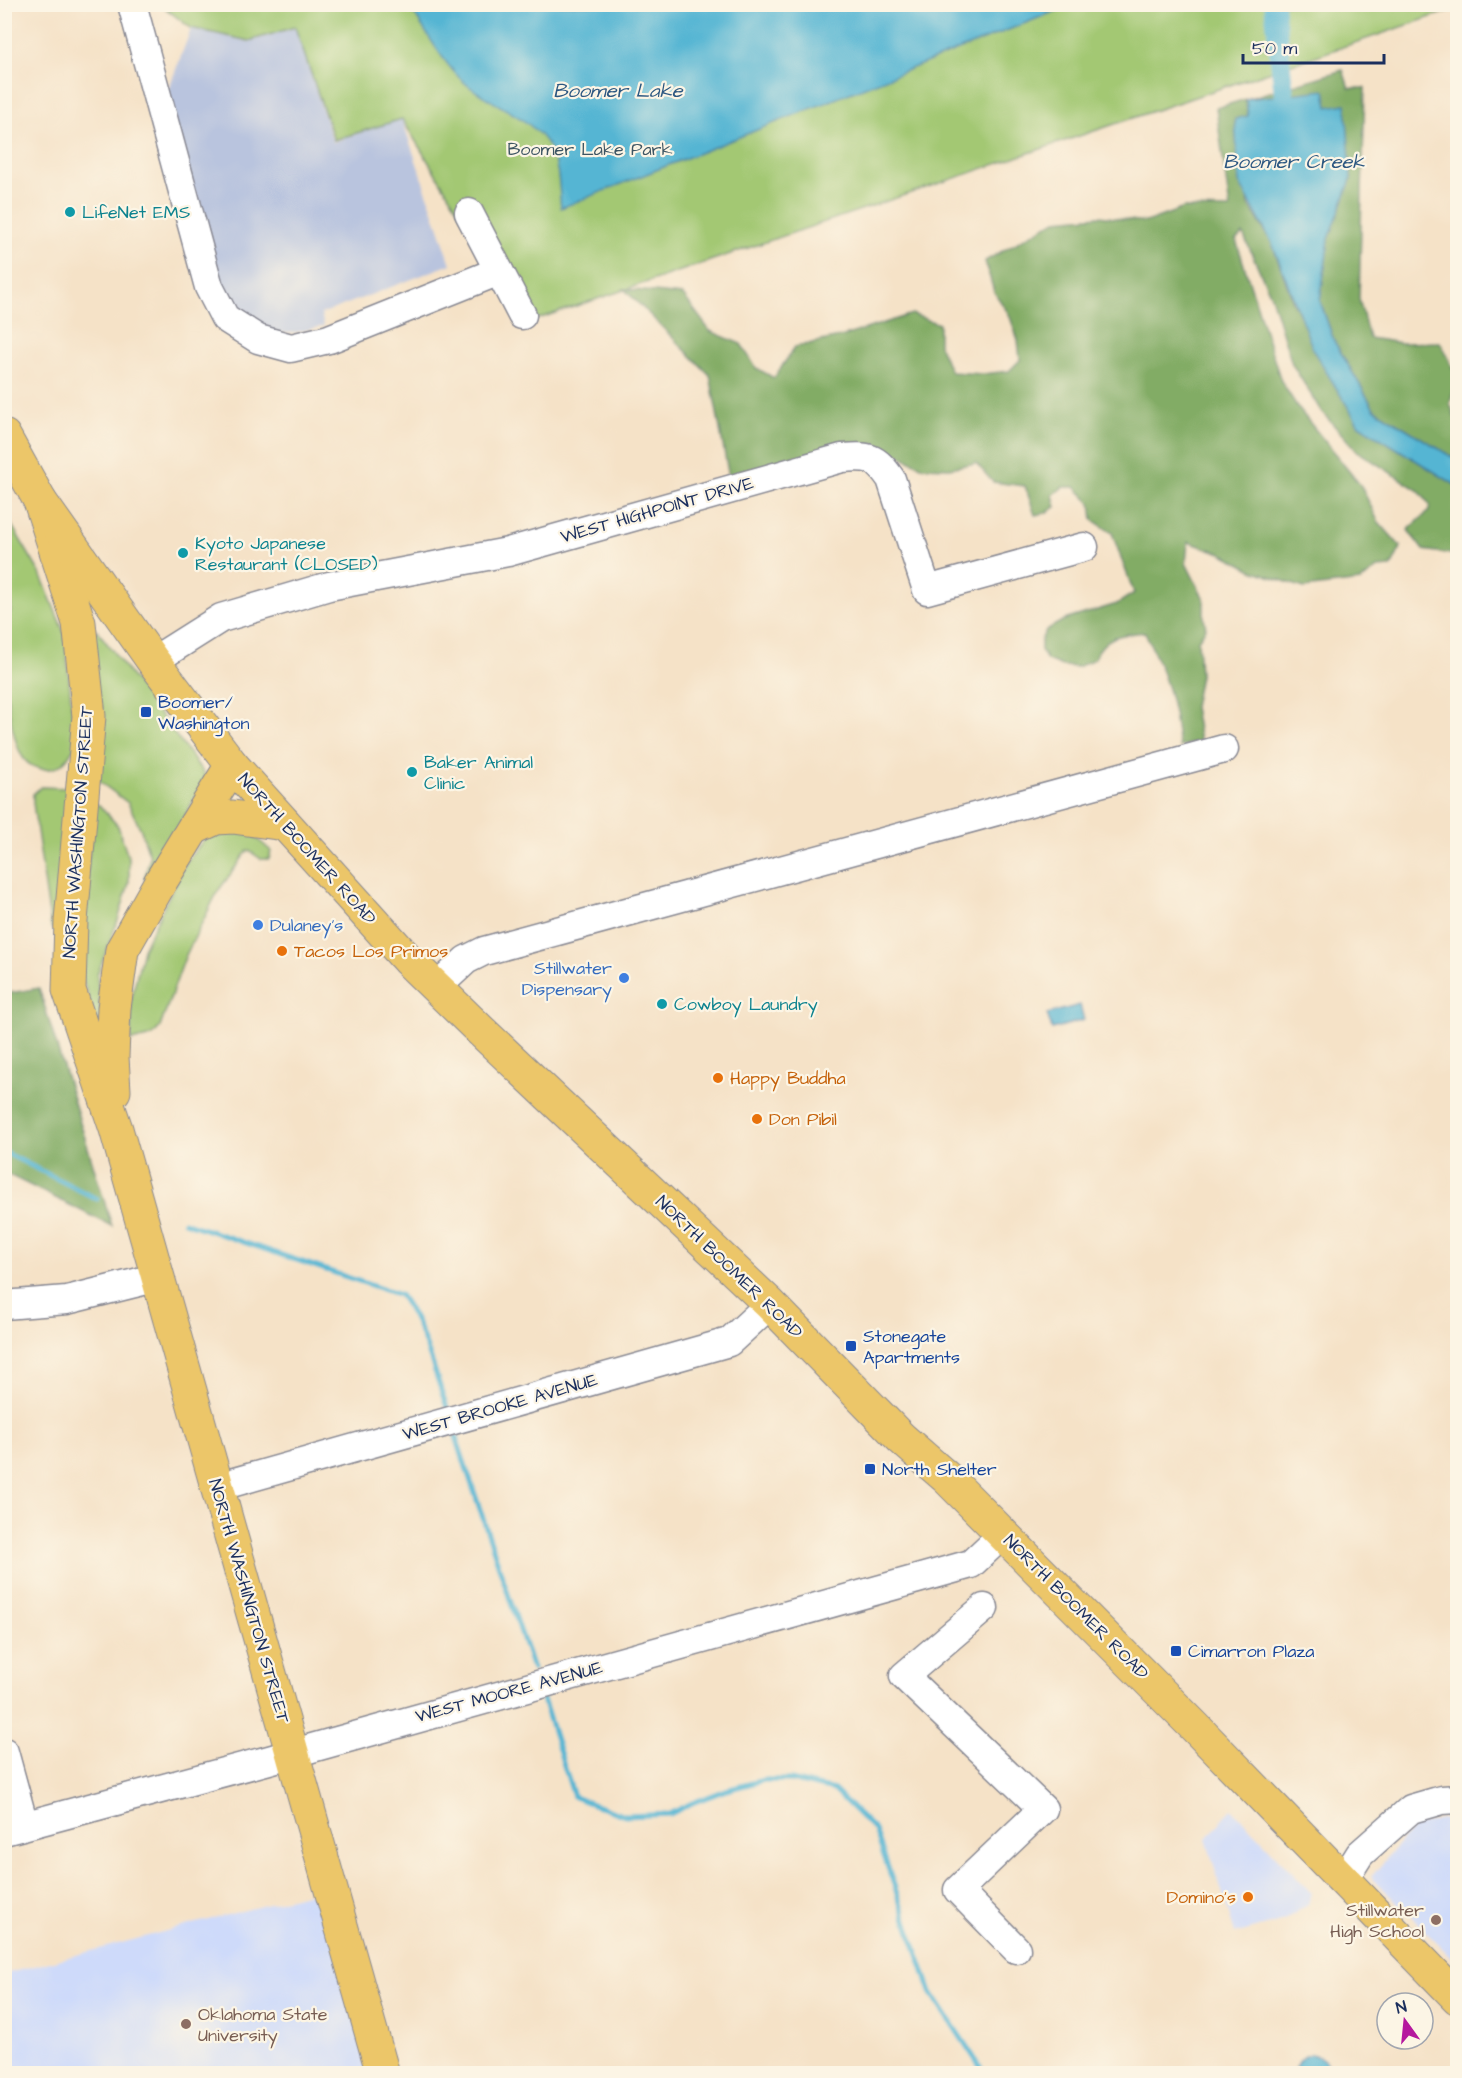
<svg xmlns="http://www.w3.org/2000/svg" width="1462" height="2078" viewBox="0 0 1462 2078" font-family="'Architects Daughter',sans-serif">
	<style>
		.built { fill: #cedafa }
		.industrial { fill: #b9c4de }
		.green { fill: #a3c873; stroke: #5f7c68; stroke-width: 1.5 }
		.forest { fill: #82ac65; stroke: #4e6e62; stroke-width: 1.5 }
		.water { fill: #54b5d3; stroke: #387298; stroke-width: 1.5 }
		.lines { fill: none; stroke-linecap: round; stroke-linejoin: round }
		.stream { stroke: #54b5d3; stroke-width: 5 }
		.canal { stroke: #54b5d3; stroke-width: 20 }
		.minor-casing { stroke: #888892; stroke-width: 31 }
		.major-casing { stroke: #888892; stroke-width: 35 }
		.minor { stroke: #fff; stroke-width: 28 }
		.major { stroke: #ecc669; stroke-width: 33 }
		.culture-dot { fill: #0f9aa8; stroke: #fcf5e5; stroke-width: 2 }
		.transit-dot { fill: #1a4fb4; stroke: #fcf5e5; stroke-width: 2 }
		.shop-dot { fill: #3f7fe0; stroke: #fcf5e5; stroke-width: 2 }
		.food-dot { fill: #e8710a; stroke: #fcf5e5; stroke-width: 2 }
		.education-dot { fill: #8d6e63; stroke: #fcf5e5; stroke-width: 2 }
		.labels { text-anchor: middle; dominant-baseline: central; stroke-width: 4.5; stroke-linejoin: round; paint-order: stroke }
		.park-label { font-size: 18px; fill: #3d5563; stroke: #fcf5e5 }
		.culture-label { font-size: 18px; fill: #0d838f; stroke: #fcf5e5; text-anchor: start }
		.street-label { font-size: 18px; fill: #1b2f5e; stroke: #fcf5e5 }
		.transit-label { font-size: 18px; fill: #164399; stroke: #fcf5e5; text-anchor: start }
		.shop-label { font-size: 18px; fill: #366cbe; stroke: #fcf5e5; text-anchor: start }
		.food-label { font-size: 18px; fill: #c56008; stroke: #fcf5e5; text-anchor: start }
		.education-label { font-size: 18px; fill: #785e54; stroke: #fcf5e5; text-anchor: end }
		.water-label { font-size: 20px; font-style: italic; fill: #2c5781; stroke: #fcf5e5 }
	</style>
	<rect width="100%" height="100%" fill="#fcf5e5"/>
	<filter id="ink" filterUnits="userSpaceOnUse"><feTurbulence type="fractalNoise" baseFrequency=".0167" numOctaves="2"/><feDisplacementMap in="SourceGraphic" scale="12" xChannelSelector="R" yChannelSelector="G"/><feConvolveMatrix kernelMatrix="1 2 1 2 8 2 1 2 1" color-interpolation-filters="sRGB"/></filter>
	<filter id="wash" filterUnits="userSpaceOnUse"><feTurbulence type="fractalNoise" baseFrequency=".008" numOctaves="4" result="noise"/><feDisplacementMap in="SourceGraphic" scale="24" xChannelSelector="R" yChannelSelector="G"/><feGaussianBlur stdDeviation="1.35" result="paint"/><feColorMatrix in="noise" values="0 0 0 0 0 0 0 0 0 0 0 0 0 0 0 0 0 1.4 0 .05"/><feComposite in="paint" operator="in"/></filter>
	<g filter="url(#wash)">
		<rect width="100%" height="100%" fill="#f5e2c7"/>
		<g class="built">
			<polygon points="1232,1809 1311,1893 1308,1905 1284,1920 1235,1934 1206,1839"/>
			<polygon points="1441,1819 1457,1824 1457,1963 1371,1877 1414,1826"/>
			<polygon points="329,1888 381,2074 5,2074 5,1974"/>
		</g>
		<polygon class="industrial" points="295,28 333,142 402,119 451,264 321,314 324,326 293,333 279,333 255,329 218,294 164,101 191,29 249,42"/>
		<g class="green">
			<polygon points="1457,4 1458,8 532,321 486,255 402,119 334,140 295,27 249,41 191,28 161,5"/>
			<path d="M5,514L40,573L65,635L75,745C70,755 65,764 54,768C44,771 31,768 24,759C9,739 0,652 5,627C5,621 10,615 11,609C11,603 8,592 5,587Z"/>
			<polygon points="97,630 206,776 150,881 144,879 150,857 141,830 128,803 96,779 91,636"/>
			<polygon points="41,787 68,788 57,912 54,929 51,928 33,803 33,794"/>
			<polygon points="94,804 99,805 118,826 129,860 129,883 118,920 97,975 103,1045 78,964"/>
			<polygon points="246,829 271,851 269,859 261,859 248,850 218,891 185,957 160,1027 152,1036 131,1041 131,1001 143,949 186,862 206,837"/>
		</g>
		<g class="forest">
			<path d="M1343,70L1349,88H1365L1359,299L1369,338L1402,343L1440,342L1457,375L1450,403L1455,418L1457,419V460L1374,409L1334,341L1320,300L1329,239L1351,179L1328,107L1325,91L1246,99L1248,116L1235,119L1238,145L1249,205L1272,243L1293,302L1359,425L1457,486V555L1423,550L1408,530L1428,512L1430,505L1419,491L1357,451L1321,411L1292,364L1271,296L1243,234L1236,240L1281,381L1298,408L1361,486L1378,521L1401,547L1391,567L1377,568L1361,581L1304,588L1252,570L1221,553L1188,542L1186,563L1204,599V618L1206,628L1198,640L1200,675L1194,707L1200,741L1180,747C1176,734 1176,721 1173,709C1168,682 1156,657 1145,632C1122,634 1104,635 1094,659L1078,667L1062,666L1047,660L1041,650V640L1046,630L1064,620L1117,604L1134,593L1112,533L1093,520L1091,503L1075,487H1063L1053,495L1056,507L1046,513L1035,515L1025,486L993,482L976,463L949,468L923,467L875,443L730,483L710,375L624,289L683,295L710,331L741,344L756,368L774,378L795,347L844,336L912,314L939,324V345L951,372L983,374L1009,371L1020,360L1018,340L1009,314L994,292L985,261L1056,220L1099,216L1146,222L1184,208L1230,209L1216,108Z"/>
			<polygon points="39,988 112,1226 5,1173 5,994"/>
		</g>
		<g class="water">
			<path d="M409,5H1071L561,208C559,193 560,173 554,158C541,119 494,108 465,83C444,65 424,28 409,5Z"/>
			<polygon points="1325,90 1328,107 1346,104 1351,179 1329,239 1320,301 1334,341 1374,409 1457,460 1457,486 1359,425 1314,352 1272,243 1239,182 1235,119 1248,116 1246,99"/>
			<polygon points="1080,1005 1084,1020 1052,1029 1047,1014"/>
			<path d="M1310,2054C1322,2056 1327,2062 1333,2072L1293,2073C1298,2065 1299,2057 1310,2054Z"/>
		</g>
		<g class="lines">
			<g class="stream">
				<polyline points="4,1152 97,1199"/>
				<path d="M184,1222L400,1295C424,1328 434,1370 447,1408"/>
				<polyline points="456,1437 533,1669"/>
				<polyline points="543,1699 574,1797 625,1816 670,1814 692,1803 726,1790 764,1780 791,1780 834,1790 875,1830 931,1992 985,2074"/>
			</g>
			<polyline class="canal" points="1274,4 1284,95"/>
		</g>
	</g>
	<g filter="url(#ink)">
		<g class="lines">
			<defs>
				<g id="minor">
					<polyline points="132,4 209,287 225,318 258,339 291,348 329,339 499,271"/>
					<polyline points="469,213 522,315"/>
					<path d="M153,661L221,618L329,586L508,552L842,458C869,456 875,456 891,479L927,590L1084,547"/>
					<polyline points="436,988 466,960 484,951 1224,749"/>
					<polyline points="4,1305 67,1300 159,1277"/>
					<polyline points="217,1487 729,1342 770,1304"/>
					<polyline points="984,1608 904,1676 1043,1809 958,1890 1016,1949"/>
					<polyline points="4,1752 24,1825"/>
					<polyline points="4,1831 269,1760 971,1564 1003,1534"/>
					<polyline points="1343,1881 1360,1854 1411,1809 1442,1800 1458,1799"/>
				</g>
				<g id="major">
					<polyline points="4,436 40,501 79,623 89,716 71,921 69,990 116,1129 383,2074"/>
					<polyline points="40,501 153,661 232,765 408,960 480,1030 770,1304 901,1438 947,1478 1195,1727 1458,1998"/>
					<polyline points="194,828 216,818 233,817 285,824"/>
					<polyline points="114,1091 112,1057 114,1008 122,950 161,881 232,765"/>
				</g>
			</defs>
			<use href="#minor" class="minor-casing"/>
			<use href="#major" class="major-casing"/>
			<use href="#minor" class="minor"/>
			<use href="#major" class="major"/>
		</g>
	</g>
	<g class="culture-dot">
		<circle cx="70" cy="212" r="6"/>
		<circle cx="183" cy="553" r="6"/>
		<circle cx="412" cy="772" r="6"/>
		<circle cx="662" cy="1004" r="6"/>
	</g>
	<g class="transit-dot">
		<rect x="140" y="706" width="12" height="12" rx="3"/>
		<rect x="845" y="1340" width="12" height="12" rx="3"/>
		<rect x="864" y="1463" width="12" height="12" rx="3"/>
		<rect x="1170" y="1645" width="12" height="12" rx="3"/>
	</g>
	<g class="shop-dot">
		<circle cx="258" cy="925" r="6"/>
		<circle cx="624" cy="978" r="6"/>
	</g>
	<g class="food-dot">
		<circle cx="282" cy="951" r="6"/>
		<circle cx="718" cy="1078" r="6"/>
		<circle cx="757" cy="1119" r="6"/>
		<circle cx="1248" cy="1897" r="6"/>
	</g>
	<g class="education-dot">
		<circle cx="1436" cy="1920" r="6"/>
		<circle cx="186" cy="2024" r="6"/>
	</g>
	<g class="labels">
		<g class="park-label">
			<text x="590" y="149">Boomer Lake Park</text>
		</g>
		<g class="culture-label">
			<text x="82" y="212">LifeNet EMS</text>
			<text x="195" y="543">Kyoto Japanese<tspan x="195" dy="21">Restaurant (CLOSED)</tspan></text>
			<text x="424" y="762">Baker Animal<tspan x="424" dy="21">Clinic</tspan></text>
			<text x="674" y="1004">Cowboy Laundry</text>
		</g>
		<g class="street-label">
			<text transform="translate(657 510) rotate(-16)">WEST HIGHPOINT DRIVE</text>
			<text transform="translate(78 832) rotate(-86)">NORTH WASHINGTON STREET</text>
			<text transform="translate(307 849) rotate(48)">NORTH BOOMER ROAD</text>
			<text transform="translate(729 1267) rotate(44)">NORTH BOOMER ROAD</text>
			<text transform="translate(500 1407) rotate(-16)">WEST BROOKE AVENUE</text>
			<text transform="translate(249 1601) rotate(74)">NORTH WASHINGTON STREET</text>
			<text transform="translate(1076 1607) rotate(45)">NORTH BOOMER ROAD</text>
			<text transform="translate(509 1692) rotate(-15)">WEST MOORE AVENUE</text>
		</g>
		<g class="transit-label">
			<text x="158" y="702">Boomer/<tspan x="158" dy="21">Washington</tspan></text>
			<text x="863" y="1336">Stonegate<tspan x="863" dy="21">Apartments</tspan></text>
			<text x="882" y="1469">North Shelter</text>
			<text x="1188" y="1651">Cimarron Plaza</text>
		</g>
		<g class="shop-label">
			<text x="270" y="925">Dulaney's</text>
			<text x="612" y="968" text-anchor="end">Stillwater<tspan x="612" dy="21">Dispensary</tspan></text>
		</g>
		<g class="food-label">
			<text x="294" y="951">Tacos Los Primos</text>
			<text x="730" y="1078">Happy Buddha</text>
			<text x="769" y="1119">Don Pibil</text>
			<text x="1236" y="1897" text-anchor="end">Domino's</text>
		</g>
		<g class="education-label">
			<text x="1424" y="1910">Stillwater<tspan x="1424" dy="21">High School</tspan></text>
			<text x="198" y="2014" text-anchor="start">Oklahoma State<tspan x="198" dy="21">University</tspan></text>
		</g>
		<g class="water-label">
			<text x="618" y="91">Boomer Lake</text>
			<text x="1294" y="162">Boomer Creek</text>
		</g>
	</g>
	<rect width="1462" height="2078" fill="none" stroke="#fcf5e5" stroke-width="24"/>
	<g transform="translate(1405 2021) rotate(345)"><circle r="28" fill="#fcf5e5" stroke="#a2a6af" stroke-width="1.5"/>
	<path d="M0-4.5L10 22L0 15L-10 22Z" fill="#b5179e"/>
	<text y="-9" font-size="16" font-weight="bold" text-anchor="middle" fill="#1b2f5e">N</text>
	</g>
	<path d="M1243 54v9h141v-9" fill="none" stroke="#1b2f5e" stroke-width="3"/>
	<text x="1252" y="54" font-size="18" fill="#1b2f5e" stroke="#fcf5e5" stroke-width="4.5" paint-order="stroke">50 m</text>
</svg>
